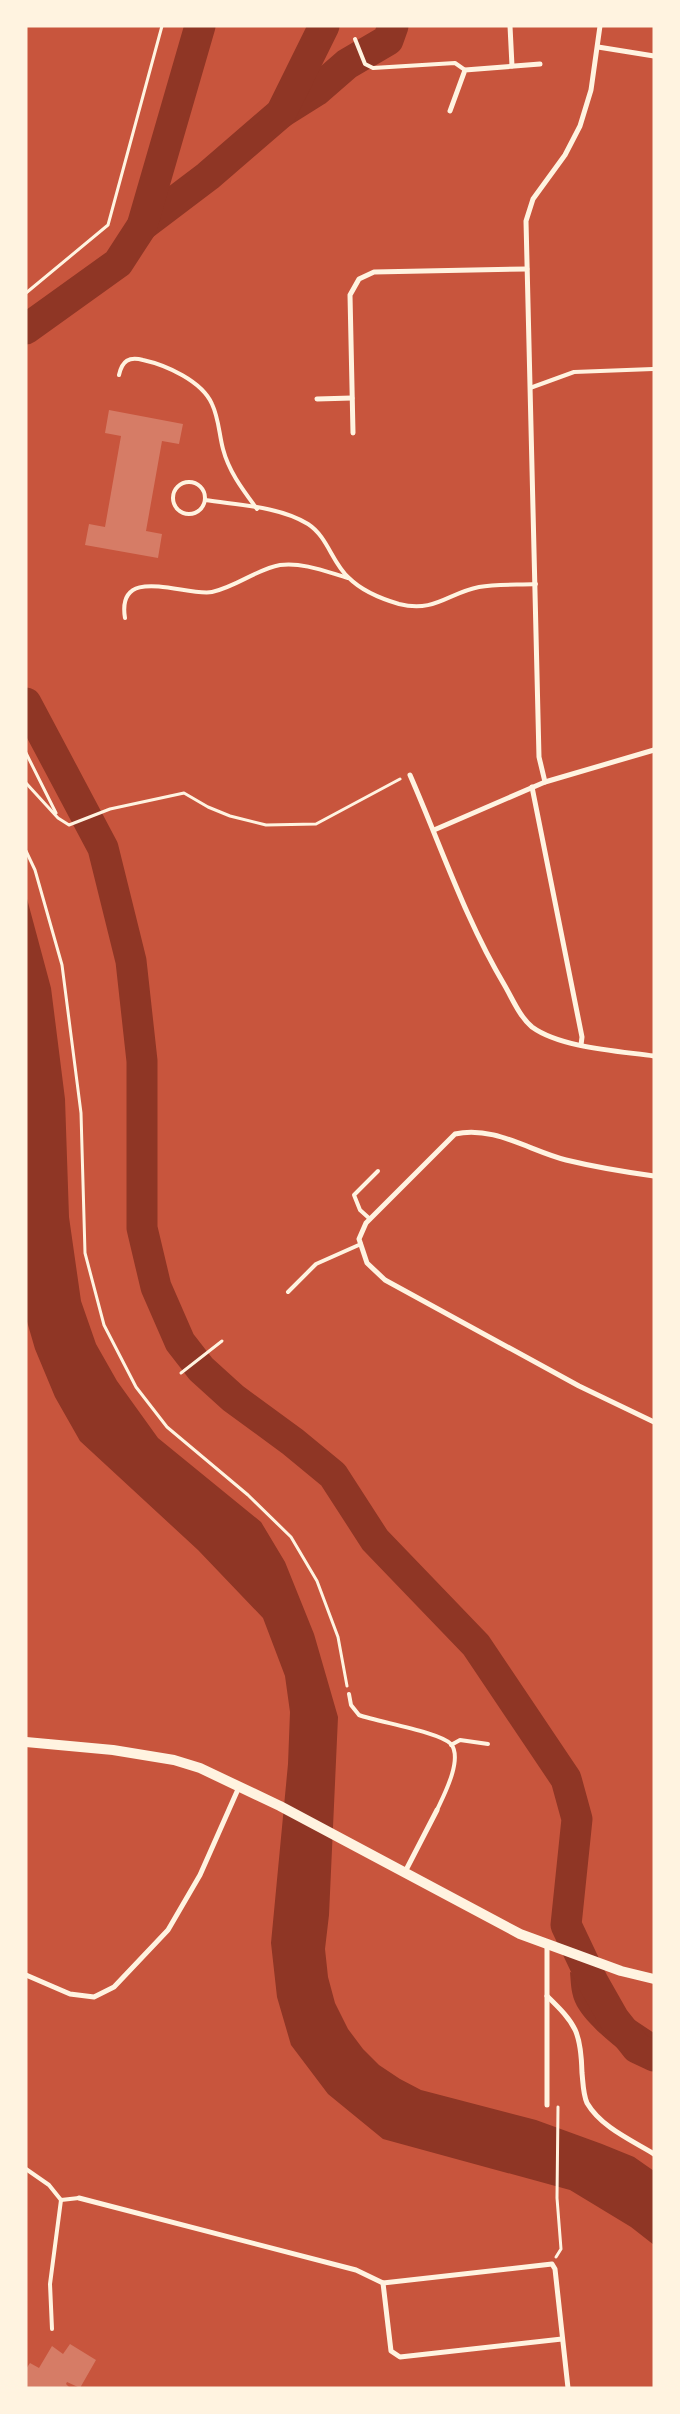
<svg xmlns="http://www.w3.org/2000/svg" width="680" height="2414" viewBox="0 0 680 2414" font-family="'PT Sans Narrow',sans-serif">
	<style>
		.water { fill: #8f3625 }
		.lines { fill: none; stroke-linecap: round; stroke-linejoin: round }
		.river { stroke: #8f3625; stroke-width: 31 }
		.building { fill: #d67c66 }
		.path { stroke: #fff3e0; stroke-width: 3 }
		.service { stroke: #fff3e0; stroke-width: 4 }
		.minor { stroke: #fff3e0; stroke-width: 5 }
		.secondary { stroke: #fff3e0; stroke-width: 10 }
	</style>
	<rect width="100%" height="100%" fill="#c8553d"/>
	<g class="water">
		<polygon points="26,895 51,988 65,1099 69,1217 81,1301 96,1344 117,1381 158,1438 261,1522 285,1562 314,1634 338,1717 329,1915 325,1949 328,1977 335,2003 348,2029 363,2049 379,2065 400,2079 421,2090 536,2120 602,2144 634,2157 654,2171 654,2245 631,2227 570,2190 383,2139 328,2094 291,2045 277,1997 271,1943 288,1764 290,1712 285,1676 263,1618 198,1550 80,1441 55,1397 35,1349 26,1318"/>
		<path d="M570,1972L605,1984L619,2004L633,2019L654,2033V2071C630,2060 590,2029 577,2006C571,1995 571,1984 570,1972Z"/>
	</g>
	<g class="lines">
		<g class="river">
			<polyline points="281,113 316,91 347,64 388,40 393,26"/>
			<polyline points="142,226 208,176 281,113 324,26"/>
			<polyline points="26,329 118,263 142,226 200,26"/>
			<polyline points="26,703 103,848 131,961 142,1061 142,1228 156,1287 180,1342 201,1369 233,1398 293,1442 333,1475 375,1540 476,1645 566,1779 577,1819 566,1925 593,1982 614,2019 637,2048 654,2056"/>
		</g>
	</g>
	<g class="building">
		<polygon points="109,410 183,424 179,444 162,441 146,531 162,534 158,558 85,545 89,524 105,527 121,436 105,433"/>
		<polygon points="70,2344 96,2360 80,2388 67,2382 66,2384 70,2388 26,2388 26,2369 30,2363 39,2368 52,2346 63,2354"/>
	</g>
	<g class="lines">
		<g class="path">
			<polyline points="26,293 108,225 162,26"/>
			<polyline points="26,753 56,813"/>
			<polyline points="26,783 58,818 69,825 110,809 184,793 208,807 230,816 266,825 316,824 400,779"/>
			<polyline points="26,851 35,870 62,965 81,1113 85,1253 104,1325 136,1387 167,1427 248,1495 291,1537 317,1581 338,1637 347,1686"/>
			<polyline points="181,1373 222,1341"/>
			<polyline points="556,2257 561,2249 557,2198 558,2107"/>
		</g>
		<g class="service">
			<polyline points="355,39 365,64 373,68 455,63 465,70"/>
			<path d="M119,375C122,361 129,356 143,360C166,365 202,381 212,404C219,419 219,434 223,449C229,472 243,490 257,509"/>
			<polyline points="530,388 574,372 653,369"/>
			<circle cx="189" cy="498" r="16"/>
			<path d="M205,500C237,505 279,506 308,524C328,537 332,563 349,578C362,591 382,599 399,604C435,613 448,593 479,587C497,584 517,585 536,584"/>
			<path d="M125,618C116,563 186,597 212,592C236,587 257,569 280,565C303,562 327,572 348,578"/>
			<polyline points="370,1219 360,1210 354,1195 378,1171"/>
			<polyline points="288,1292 316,1264 361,1244"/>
			<path d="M349,1694L351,1705L359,1715C378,1722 440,1732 451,1744C463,1759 444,1795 437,1810"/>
			<polyline points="451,1745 460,1740 488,1744"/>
			<polyline points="26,2169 49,2185 61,2200 79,2198"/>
			<polyline points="52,2329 50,2284 61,2200"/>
		</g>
		<g class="minor">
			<polyline points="510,26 512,66"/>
			<polyline points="598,47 654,56"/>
			<polyline points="450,111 465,70 540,64"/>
			<polyline points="317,399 352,398"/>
			<polyline points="353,433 350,295 359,279 374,272 527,269"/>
			<path d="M410,775C441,846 465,919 505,986C513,1000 520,1017 532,1027C561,1048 619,1051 654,1056"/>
			<polyline points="545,782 539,757 526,221 533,199 565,155 580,126 591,90 600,26"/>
			<polyline points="532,787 582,1037 581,1045"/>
			<polyline points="434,830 545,782 654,750"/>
			<path d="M654,1176C625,1172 595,1167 566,1160C530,1151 493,1125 455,1134L366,1223L359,1239L367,1263L385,1280L579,1386L654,1422"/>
			<polyline points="405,1872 437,1810"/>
			<polyline points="547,1946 547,2105"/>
			<polyline points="26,1975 70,1994 94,1997 114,1987 168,1930 200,1875 239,1787"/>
			<path d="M547,1996C576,2024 581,2032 582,2073C583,2082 583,2094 587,2103C601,2127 631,2140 654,2154"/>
			<polyline points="79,2198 356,2270 383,2283"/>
			<polyline points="562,2339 400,2357 391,2351 383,2283 552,2264 555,2269 568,2388"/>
		</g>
		<polyline class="secondary" points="26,1742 113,1750 174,1760 200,1768 280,1806 520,1934 621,1971 654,1979"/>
	</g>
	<rect width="680" height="2414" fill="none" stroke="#fff3e0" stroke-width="55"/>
</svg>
